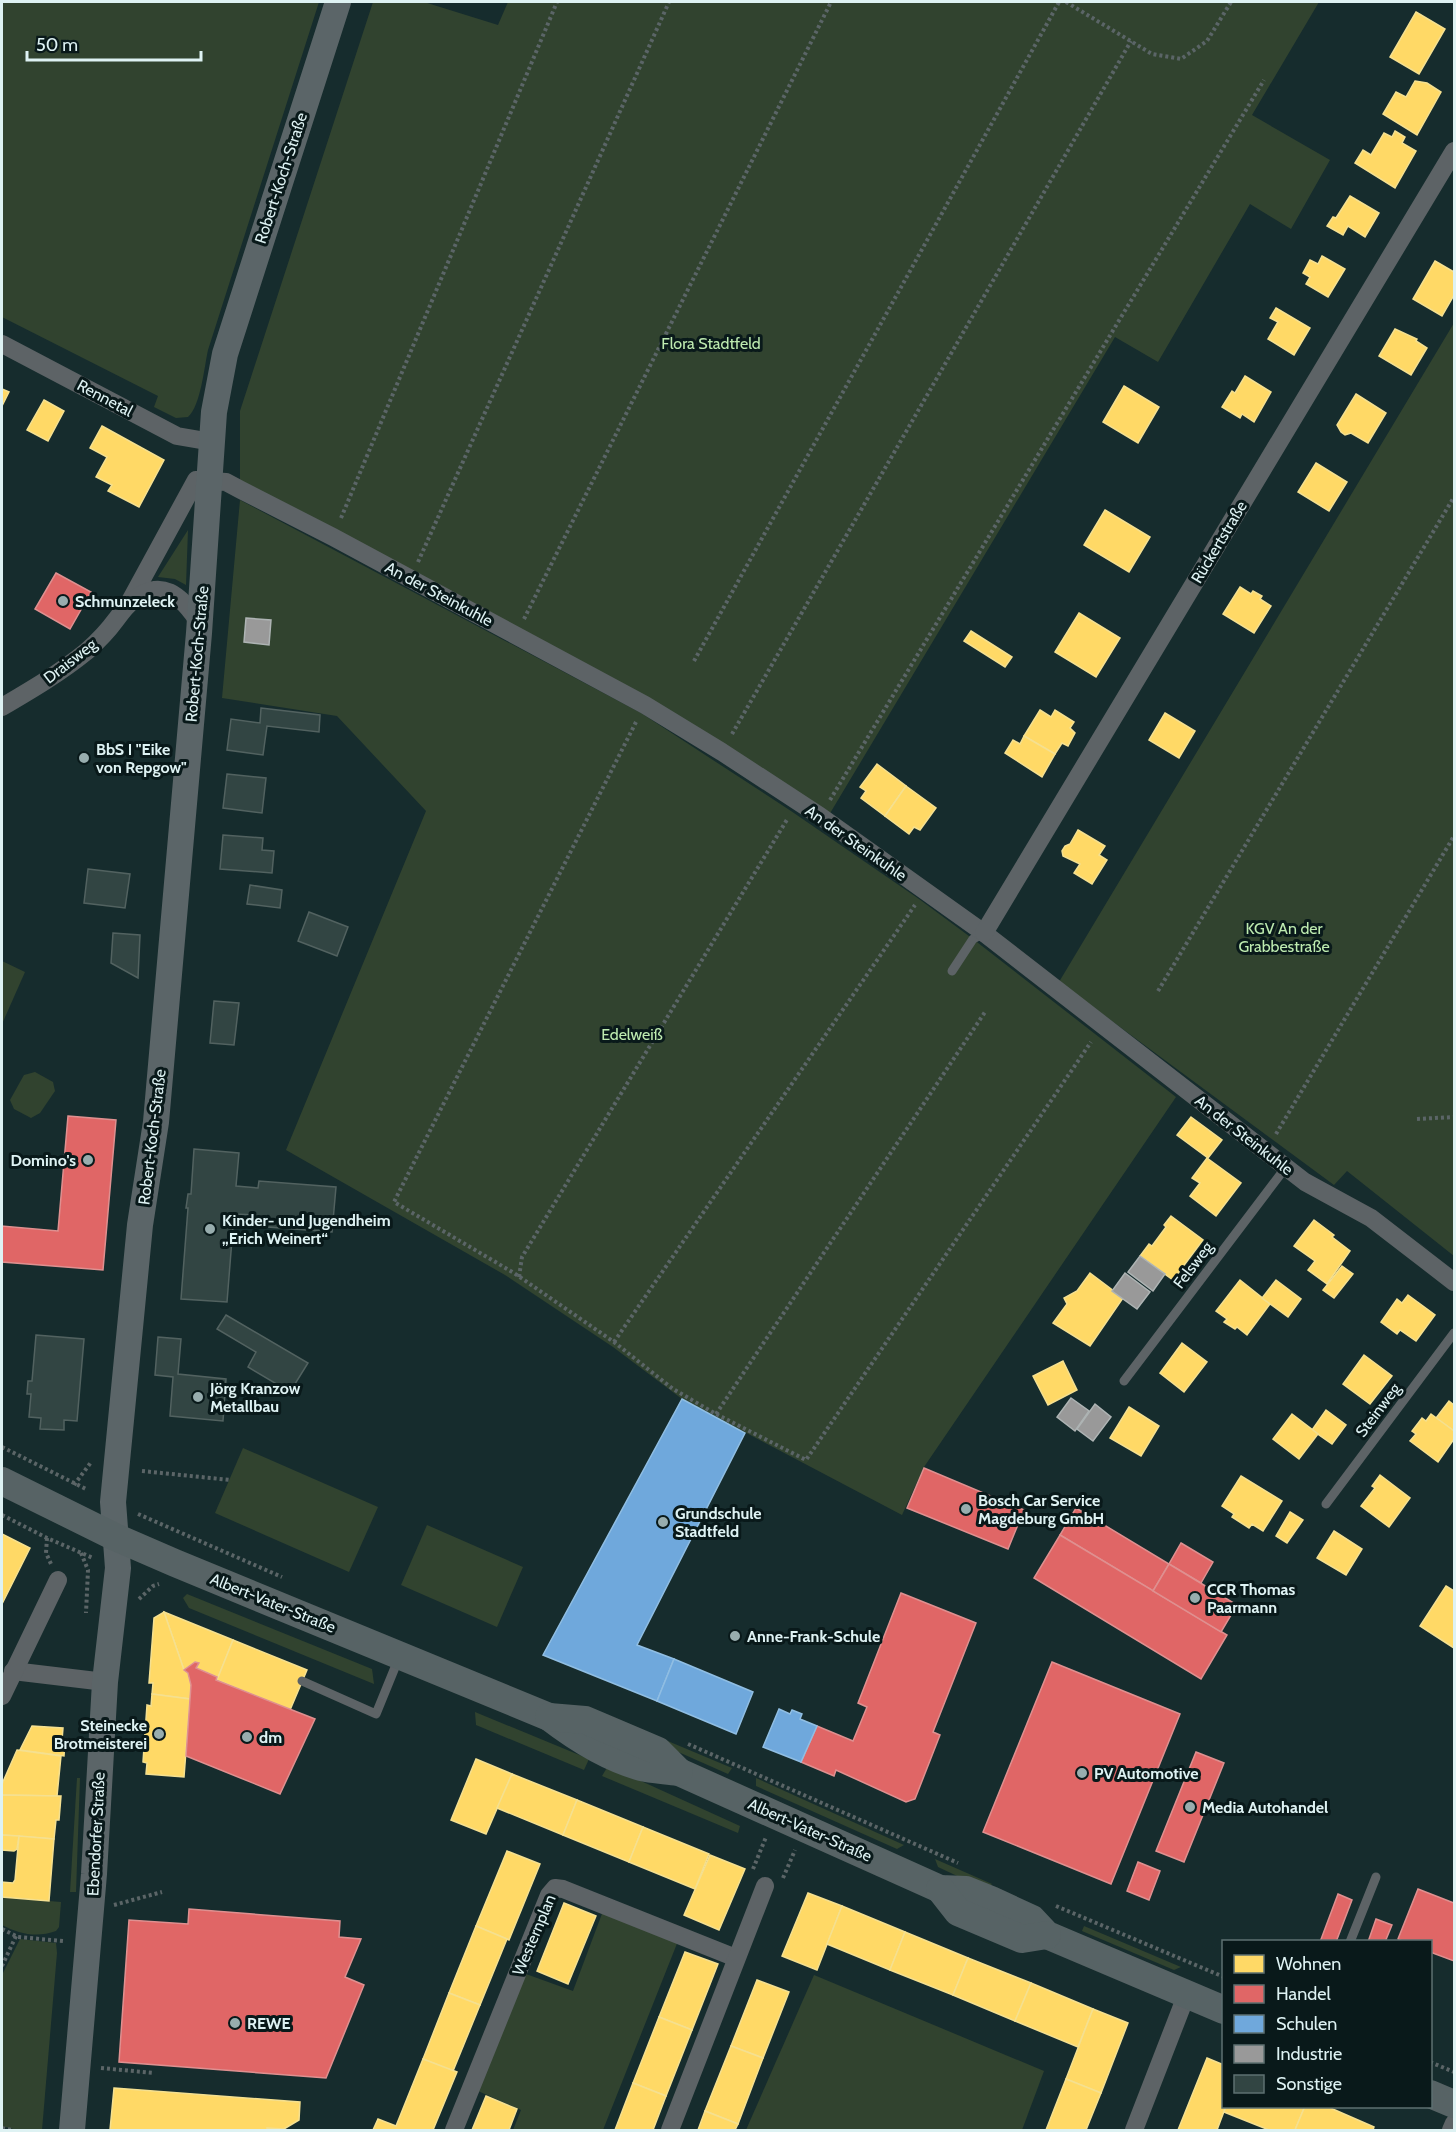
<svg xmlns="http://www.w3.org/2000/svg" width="1456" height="2132" viewBox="0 0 1456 2132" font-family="Cabin,sans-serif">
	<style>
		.green { fill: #31432f }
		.homes { fill: #ffd966; stroke: #f5e090; stroke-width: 1.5 }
		.shops { fill: #e06666; stroke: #df9090; stroke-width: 1.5 }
		.schools { fill: #6fa8dc; stroke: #90bee3; stroke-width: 1.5 }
		.industry { fill: #999; stroke: #aeb4b4; stroke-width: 1.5 }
		.building { fill: #324543; stroke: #526260; stroke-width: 1.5 }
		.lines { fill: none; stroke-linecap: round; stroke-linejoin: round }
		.path { stroke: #5b6567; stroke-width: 4; stroke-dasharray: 3 3; stroke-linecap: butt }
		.lane { stroke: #5d6366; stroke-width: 9 }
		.street { stroke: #5d6366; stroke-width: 18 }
		.secondary { stroke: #5b6568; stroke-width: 26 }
		.primary { stroke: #576365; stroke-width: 28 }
		.poi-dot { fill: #98adae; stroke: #09191a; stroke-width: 2 }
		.labels { text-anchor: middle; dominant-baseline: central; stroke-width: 6; stroke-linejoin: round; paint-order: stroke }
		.street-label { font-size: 16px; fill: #def2f3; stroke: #09191a }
		.park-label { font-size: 16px; fill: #beebb0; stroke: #09191a }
		.poi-label { font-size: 16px; font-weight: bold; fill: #def2f3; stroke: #09191a; text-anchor: start }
	</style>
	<rect width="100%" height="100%" fill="#162c2d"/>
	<g class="green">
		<path d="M2,2H319L208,350C204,368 201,405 188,417L176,418L154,407L158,396L2,317Z"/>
		<polygon points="373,2 424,2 498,25 508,2 1319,2 1252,115 1330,160 1291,229 1250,204 1158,362 1115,337 829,815 240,480 240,411"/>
		<polygon points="1454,323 1454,1256 1347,1171 1334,1185 1059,982"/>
		<polygon points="240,500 641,713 791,811 919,899 973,939 1176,1097 924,1467 902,1515 682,1399 613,1347 505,1275 286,1150 426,811 337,716 222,698"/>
		<polygon points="188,530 186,585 175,579 158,577"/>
		<polygon points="2,961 25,972 2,1024"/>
		<polygon points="35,1072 53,1082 55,1091 40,1113 31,1118 14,1109 10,1100 24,1075"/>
		<polygon points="243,1448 378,1507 349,1572 215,1513"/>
		<polygon points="427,1525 523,1567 497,1627 401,1585"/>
		<polygon points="187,1594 372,1669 374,1684 189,1608 183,1598"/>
		<polygon points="475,1712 589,1759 584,1770 476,1725"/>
		<polygon points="663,1739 732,1768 728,1774 658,1743"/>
		<polygon points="608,1766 740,1826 738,1833 602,1776"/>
		<polygon points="77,1778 80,1778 76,1892 70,1892"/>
		<polygon points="756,1778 904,1845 897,1849 756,1786"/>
		<polygon points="935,1859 992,1884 987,1890 938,1867"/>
		<path d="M2,1897L61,1902L59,1927L56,1931C37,1938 19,1934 2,1925Z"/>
		<polygon points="603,1911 678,1941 603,2130 513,2130 521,2110 478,2091 526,1974 573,1991"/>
		<polygon points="1084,1926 1181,1967 1174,1970 1082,1931"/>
		<polygon points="20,1939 56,1943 57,1953 42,2130 17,2130 2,2126 2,1975"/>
		<polygon points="814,1975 1044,2071 1022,2130 746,2130"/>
	</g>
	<g class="homes">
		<polygon points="1416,12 1445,29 1419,74 1390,57"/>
		<polygon points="1415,81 1427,83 1441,92 1417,135 1383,114 1396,92 1406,97"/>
		<polygon points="1395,131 1405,137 1402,143 1416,151 1395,188 1355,163 1363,150 1371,155 1384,133 1392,137"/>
		<polygon points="1350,196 1379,213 1365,237 1348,226 1343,235 1327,226 1333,217 1336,218"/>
		<polygon points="1322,256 1345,269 1328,297 1306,284 1310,277 1303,273 1310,260 1318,264"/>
		<polygon points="1435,261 1454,272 1454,295 1442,316 1413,299"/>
		<polygon points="1276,308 1310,328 1294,355 1268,339 1278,322 1270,318"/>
		<polygon points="1395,329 1417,339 1416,341 1427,348 1411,375 1379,356"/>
		<polygon points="1245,376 1271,392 1254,422 1242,414 1240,418 1222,407 1232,391 1235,393"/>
		<polygon points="1124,386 1159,407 1138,443 1103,422"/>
		<polygon points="2,389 9,392 2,406"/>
		<polygon points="1356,394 1386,413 1368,443 1351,433 1345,435 1341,432 1337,425"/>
		<polygon points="44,400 64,411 48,441 27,430"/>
		<polygon points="102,426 164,460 139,507 108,491 112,485 96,477 107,457 90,448"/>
		<polygon points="1316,463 1347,482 1329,511 1298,492"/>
		<polygon points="1105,510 1150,537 1129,572 1084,545"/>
		<polygon points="1240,587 1251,594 1253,591 1262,596 1260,599 1271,606 1254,633 1223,614"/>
		<polygon points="1079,613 1120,638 1096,677 1055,652"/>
		<polygon points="971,631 1012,657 1005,667 964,641"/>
		<polygon points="1040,710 1051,717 1055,710 1074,722 1070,728 1075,733 1068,746 1062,743 1055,754 1024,736"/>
		<polygon points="1165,713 1195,731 1179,758 1149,740"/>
		<polygon points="1024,736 1055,754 1042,777 1005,753 1013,740 1020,744"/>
		<polygon points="877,764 906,786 885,816 861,798 866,791 860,787"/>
		<polygon points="906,786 936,808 920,830 914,827 909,834 885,816"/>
		<polygon points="1078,830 1105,846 1099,855 1107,860 1092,884 1074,873 1080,864 1063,856 1062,851 1065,846 1070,844"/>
		<polygon points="1191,1117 1222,1140 1208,1158 1177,1135"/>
		<polygon points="1207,1158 1241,1183 1216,1216 1190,1196 1200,1183 1192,1178"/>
		<polygon points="1171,1216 1203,1240 1173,1280 1140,1256 1149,1244 1152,1246 1166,1227 1164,1225"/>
		<polygon points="1314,1220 1334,1235 1332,1237 1350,1251 1327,1284 1308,1270 1315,1261 1294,1246"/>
		<polygon points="1342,1266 1353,1274 1334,1298 1323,1290"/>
		<polygon points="1090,1273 1123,1298 1090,1346 1053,1323 1067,1304 1064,1298 1077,1291"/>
		<polygon points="1240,1280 1270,1304 1247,1335 1237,1327 1235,1329 1224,1322 1227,1319 1216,1311"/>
		<polygon points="1276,1280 1301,1299 1288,1317 1262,1298"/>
		<polygon points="1408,1295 1435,1315 1416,1341 1400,1330 1397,1334 1381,1322 1397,1299 1402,1303"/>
		<polygon points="1182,1343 1207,1362 1184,1392 1160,1373"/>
		<polygon points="1364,1355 1392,1376 1370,1404 1343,1384"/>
		<polygon points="1063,1361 1077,1390 1048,1405 1033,1376"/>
		<polygon points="1449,1401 1454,1405 1454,1431 1436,1418"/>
		<polygon points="1129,1407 1159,1426 1141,1456 1110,1438"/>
		<polygon points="1326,1410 1346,1425 1332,1444 1312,1430"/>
		<polygon points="1292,1414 1318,1434 1299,1459 1273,1439"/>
		<polygon points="1431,1414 1454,1431 1454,1439 1438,1462 1410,1441 1416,1434 1412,1431 1422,1418 1426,1421"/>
		<polygon points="1380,1475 1410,1498 1389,1527 1361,1506 1375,1488 1372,1486"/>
		<polygon points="1241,1476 1282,1501 1263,1531 1252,1524 1249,1528 1232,1517 1234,1514 1222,1506"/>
		<polygon points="1290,1512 1303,1520 1287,1543 1276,1536"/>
		<polygon points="1334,1531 1362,1549 1346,1575 1317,1558"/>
		<polygon points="2,1534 30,1548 2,1604"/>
		<polygon points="1446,1586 1454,1591 1454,1648 1420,1626"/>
		<polygon points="164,1612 233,1640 217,1680 217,1677 196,1668 199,1663 195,1662 184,1670"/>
		<polygon points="164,1612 184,1670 188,1673 191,1685 190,1699 152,1694 153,1683 149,1683 154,1618"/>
		<polygon points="233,1640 307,1670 290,1710 217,1680"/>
		<polygon points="152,1694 190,1699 184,1777 146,1774 147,1763 143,1762 147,1705 151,1706"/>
		<polygon points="32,1726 63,1728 62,1740 65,1740 64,1756 20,1750"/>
		<polygon points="17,1750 61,1756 57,1796 2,1795 2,1784"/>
		<polygon points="476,1759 512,1774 486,1834 451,1820"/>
		<polygon points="512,1774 577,1800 563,1835 497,1808"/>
		<polygon points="2,1795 61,1796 59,1820 56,1820 54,1839 2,1835"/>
		<polygon points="577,1800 643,1827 629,1862 563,1835"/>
		<polygon points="643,1827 709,1854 695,1889 629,1862"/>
		<polygon points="2,1835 19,1836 17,1849 14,1851 2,1850"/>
		<polygon points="19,1836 54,1839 49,1901 2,1897 2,1882 13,1883 15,1880"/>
		<polygon points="507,1851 540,1864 509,1940 476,1926"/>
		<polygon points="710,1855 745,1869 719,1930 684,1915"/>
		<polygon points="808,1893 842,1906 817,1970 782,1956"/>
		<polygon points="564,1903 596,1916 568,1984 537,1971"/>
		<polygon points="842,1906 905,1932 890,1970 827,1944"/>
		<polygon points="476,1926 507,1939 480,2005 449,1993"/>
		<polygon points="905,1932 968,1958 953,1995 890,1970"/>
		<polygon points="685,1952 718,1964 692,2030 659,2017"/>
		<polygon points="968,1958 1031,1983 1015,2021 953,1995"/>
		<polygon points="757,1980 789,1992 763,2058 731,2046"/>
		<polygon points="1031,1983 1093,2009 1078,2047 1015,2021"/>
		<polygon points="449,1993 480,2005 453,2071 423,2059"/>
		<polygon points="1093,2009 1128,2023 1101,2093 1066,2079"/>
		<polygon points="659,2017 692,2030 666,2096 633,2083"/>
		<polygon points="731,2046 763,2058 738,2124 705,2111"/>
		<polygon points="1207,2058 1224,2065 1224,2106 1226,2106 1217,2130 1178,2130"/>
		<polygon points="423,2059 457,2072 433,2130 373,2130 378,2119 396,2126"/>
		<polygon points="1066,2079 1101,2093 1086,2130 1046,2130"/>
		<polygon points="633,2083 666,2096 653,2130 615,2130"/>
		<polygon points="114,2088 300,2102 299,2120 284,2129 267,2128 267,2130 110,2130"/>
		<polygon points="486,2096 517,2109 509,2130 472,2130"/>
		<polygon points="1226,2106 1305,2106 1295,2130 1269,2130 1224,2112"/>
		<polygon points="1305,2106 1326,2106 1374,2127 1373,2130 1295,2130"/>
		<polygon points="705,2111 738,2124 735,2130 698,2130"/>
	</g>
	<g class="shops">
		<polygon points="56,573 91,592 70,629 35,609"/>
		<polygon points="68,1116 116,1120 103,1270 2,1262 2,1226 58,1231"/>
		<polygon points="924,1468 1024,1510 1008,1549 907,1508"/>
		<polygon points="1076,1508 1169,1564 1153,1591 1060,1535"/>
		<polygon points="1060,1535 1227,1635 1201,1679 1034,1578"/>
		<polygon points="1181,1543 1213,1562 1201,1583 1169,1564"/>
		<polygon points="1169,1564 1237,1605 1221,1632 1153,1591"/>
		<polygon points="901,1593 976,1623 933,1732 940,1735 915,1799 906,1802 836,1770 834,1776 801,1762 817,1726 853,1741 867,1707 858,1703"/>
		<polygon points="195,1662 199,1663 196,1668 217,1677 216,1680 315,1719 280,1794 186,1756 191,1685 188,1673 184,1670"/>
		<polygon points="1052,1662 1180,1714 1111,1884 983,1832"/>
		<polygon points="1196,1752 1224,1763 1184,1862 1156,1851"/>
		<polygon points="1138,1862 1160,1871 1149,1900 1127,1891"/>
		<polygon points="1418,1889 1454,1903 1454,1961 1430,1952 1430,1942 1404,1942 1398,1939"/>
		<polygon points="1338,1894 1352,1900 1336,1942 1320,1942"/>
		<polygon points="189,1909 340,1921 339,1937 361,1939 345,1977 364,1985 326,2078 119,2062 129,1920 188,1924"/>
		<polygon points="1376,1919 1392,1925 1385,1942 1368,1942"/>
	</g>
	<g class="schools">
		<polygon points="682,1399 745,1433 637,1645 674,1659 657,1701 543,1655"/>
		<polygon points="674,1659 753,1692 736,1734 657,1701"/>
		<polygon points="779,1709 790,1714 792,1710 802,1714 800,1719 817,1726 801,1762 763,1747"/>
	</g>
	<g class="industry">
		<polygon points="246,618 271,620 269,645 244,642"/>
		<polygon points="1140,1256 1165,1274 1153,1291 1128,1272"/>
		<polygon points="1125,1273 1150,1292 1137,1309 1112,1291"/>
		<polygon points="1071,1398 1089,1411 1075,1431 1057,1417"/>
		<polygon points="1095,1404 1111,1417 1093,1441 1077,1429"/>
	</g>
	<g class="building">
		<polygon points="261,708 320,715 319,732 267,726 263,755 227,750 231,719 260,723"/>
		<polygon points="227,774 266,778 262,813 223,808"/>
		<polygon points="223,835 263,838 262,850 274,851 272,873 220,869"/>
		<polygon points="88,869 130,874 125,908 84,903"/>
		<polygon points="250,885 282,890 280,908 247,904"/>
		<polygon points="309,912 348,927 337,956 298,941"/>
		<polygon points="113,933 140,935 138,978 111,963"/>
		<polygon points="214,1001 239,1003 234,1045 210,1043"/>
		<polygon points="194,1149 239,1153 236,1186 258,1188 259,1181 336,1187 332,1232 255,1226 256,1215 234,1214 227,1302 181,1299 188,1208 186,1208 188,1194 191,1194"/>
		<polygon points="226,1315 308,1363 290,1392 248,1367 256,1352 217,1329"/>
		<polygon points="36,1335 84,1339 77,1421 64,1420 64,1430 40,1429 41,1418 29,1417 31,1394 27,1394 28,1381 32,1381"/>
		<polygon points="158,1337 181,1339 178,1374 226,1379 223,1421 170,1416 173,1377 155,1375"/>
	</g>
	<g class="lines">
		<g class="path">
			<polyline points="1066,2 1152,54 1181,59 1207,41 1231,2"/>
			<polyline points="341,518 557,2"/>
			<polyline points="418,562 669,2"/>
			<polyline points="524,619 831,2"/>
			<polyline points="694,661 1059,2"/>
			<polyline points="636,722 394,1202 514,1273 614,1342 673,1389 716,1414 806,1460 1091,1042"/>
			<polyline points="732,734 1131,41"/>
			<polyline points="830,800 1264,80"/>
			<polyline points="1158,991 1454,497"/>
			<polyline points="1417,1119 1454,1117"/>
			<polyline points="1276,1134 1454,836"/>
			<polyline points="519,1277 522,1257 788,818"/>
			<polyline points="614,1342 915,905"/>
			<polyline points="716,1414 985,1012"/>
			<polyline points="2,1447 86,1489"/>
			<polyline points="142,1471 230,1480"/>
			<polyline points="74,1485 92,1461"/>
			<polyline points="138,1514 282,1577"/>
			<polyline points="2,1515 47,1538 93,1558"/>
			<polyline points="47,1538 46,1553 51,1564"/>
			<polyline points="81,1553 88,1570 86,1613"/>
			<polyline points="139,1599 153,1586 159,1584"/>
			<polyline points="688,1744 958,1863"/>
			<polyline points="753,1869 766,1837"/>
			<polyline points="783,1878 795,1850"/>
			<polyline points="114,1905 162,1892"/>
			<polyline points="1056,1906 1224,1977"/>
			<polyline points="2,1929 18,1937 63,1941"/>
			<polyline points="2,1966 16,1936"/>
			<polyline points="1430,2062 1454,2072"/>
			<polyline points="101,2068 154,2073"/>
			<polyline points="2,2128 12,2130"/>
		</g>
		<g class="lane">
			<polyline points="952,971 973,939 984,933"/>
			<polyline points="1124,1381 1286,1167"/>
			<polyline points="1326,1504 1454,1333"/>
			<polyline points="302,1681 376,1714 398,1660"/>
			<polyline points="1350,1942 1376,1877"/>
		</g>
		<g class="street">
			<polyline points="2,344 177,436 212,442"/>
			<polyline points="129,603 196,480 226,482 241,490 333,537 645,705 722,752 820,816 984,933 1305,1182 1371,1218 1454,1282"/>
			<path d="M2,707C31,690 60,673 87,651C97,642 107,632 115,621C120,615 124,608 130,603C161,575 182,596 200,624"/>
			<polyline points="984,933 1454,151"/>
			<polyline points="13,1671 105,1682"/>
			<polyline points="2,1696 58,1580"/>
			<polyline points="454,2130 549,1895 555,1888 563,1889 736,1958"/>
			<polyline points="670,2130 765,1886"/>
			<polyline points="1134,2130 1186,1996"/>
			<polyline points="1451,2130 1454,2123"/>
		</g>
		<polyline class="secondary" points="72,2130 94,1874 105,1682 118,1568 113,1502 140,1225 156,1122 199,633 214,412 225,354 338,2"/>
		<g class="primary">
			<path d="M2,1481L115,1537L175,1563L549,1717C575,1737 608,1758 641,1767C653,1770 667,1770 679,1772L940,1889L966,1890L991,1900L1032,1919L1047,1935L1224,2010"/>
			<polyline points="549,1717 585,1720 611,1731 658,1751 679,1772"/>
			<polyline points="940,1889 958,1912 1022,1939 1047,1935"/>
			<polyline points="1430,2094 1454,2104"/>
		</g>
	</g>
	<g class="poi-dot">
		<circle cx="63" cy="601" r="6"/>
		<circle cx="84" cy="758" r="6"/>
		<circle cx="88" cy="1160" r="6"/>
		<circle cx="210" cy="1229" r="6"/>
		<circle cx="198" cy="1397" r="6"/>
		<circle cx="966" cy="1509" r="6"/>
		<circle cx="663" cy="1522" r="6"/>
		<circle cx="1195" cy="1598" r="6"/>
		<circle cx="735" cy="1636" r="6"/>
		<circle cx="159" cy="1734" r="6"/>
		<circle cx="247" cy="1737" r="6"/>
		<circle cx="1082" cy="1773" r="6"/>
		<circle cx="1190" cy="1807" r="6"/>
		<circle cx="235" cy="2023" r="6"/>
	</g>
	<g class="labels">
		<g class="street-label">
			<text transform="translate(281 178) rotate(-72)">Robert-Koch-Straße</text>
			<text transform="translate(105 398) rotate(28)">Rennetal</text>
			<text transform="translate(1219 542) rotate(-59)">Rückertstraße</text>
			<text transform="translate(439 594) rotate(28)">An der Steinkuhle</text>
			<text transform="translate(197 654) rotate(-85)">Robert-Koch-Straße</text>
			<text transform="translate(70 661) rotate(-38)">Draisweg</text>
			<text transform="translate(856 843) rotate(35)">An der Steinkuhle</text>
			<text transform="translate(1244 1135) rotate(38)">An der Steinkuhle</text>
			<text transform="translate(152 1137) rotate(-83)">Robert-Koch-Straße</text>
			<text transform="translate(1193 1265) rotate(-53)">Felsweg</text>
			<text transform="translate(1378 1410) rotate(-53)">Steinweg</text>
			<text transform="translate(273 1603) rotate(22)">Albert-Vater-Straße</text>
			<text transform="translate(810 1830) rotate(24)">Albert-Vater-Straße</text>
			<text transform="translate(96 1834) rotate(-87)">Ebendorfer Straße</text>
			<text transform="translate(534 1935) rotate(-67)">Westernplan</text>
		</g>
		<g class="park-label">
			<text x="711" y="343">Flora Stadtfeld</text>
			<text x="1284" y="928">KGV An der<tspan x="1284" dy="18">Grabbestraße</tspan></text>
			<text x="632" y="1034">Edelweiß</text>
		</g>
		<g class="poi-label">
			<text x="75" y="601">Schmunzeleck</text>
			<text x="96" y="749">BbS I "Eike<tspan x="96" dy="18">von Repgow"</tspan></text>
			<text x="76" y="1160" text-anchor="end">Domino's</text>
			<text x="222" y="1220">Kinder- und Jugendheim<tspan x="222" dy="18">„Erich Weinert“</tspan></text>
			<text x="210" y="1388">Jörg Kranzow<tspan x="210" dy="18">Metallbau</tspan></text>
			<text x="978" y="1500">Bosch Car Service<tspan x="978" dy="18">Magdeburg GmbH</tspan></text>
			<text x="675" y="1513">Grundschule<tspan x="675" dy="18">Stadtfeld</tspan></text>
			<text x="1207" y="1589">CCR Thomas<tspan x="1207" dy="18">Paarmann</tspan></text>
			<text x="747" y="1636">Anne-Frank-Schule</text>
			<text x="147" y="1725" text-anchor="end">Steinecke<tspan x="147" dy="18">Brotmeisterei</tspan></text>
			<text x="259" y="1737">dm</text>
			<text x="1094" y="1773">PV Automotive</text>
			<text x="1202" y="1807">Media Autohandel</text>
			<text x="247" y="2023">REWE</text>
		</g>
	</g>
	<rect width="1456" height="2132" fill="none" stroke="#def2f3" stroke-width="6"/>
	<rect x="1222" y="1940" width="210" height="168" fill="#09191a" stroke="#5e7071" stroke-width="1.5"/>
	<rect x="1234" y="1955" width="30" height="18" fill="#ffd966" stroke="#5e7071" stroke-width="1.5"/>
	<text x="1276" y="1970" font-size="18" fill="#def2f3">Wohnen</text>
	<rect x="1234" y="1985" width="30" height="18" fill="#e06666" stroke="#5e7071" stroke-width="1.5"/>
	<text x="1276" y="2000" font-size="18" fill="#def2f3">Handel</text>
	<rect x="1234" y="2015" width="30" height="18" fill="#6fa8dc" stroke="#5e7071" stroke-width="1.5"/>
	<text x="1276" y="2030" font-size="18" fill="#def2f3">Schulen</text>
	<rect x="1234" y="2045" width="30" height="18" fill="#999999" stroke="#5e7071" stroke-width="1.5"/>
	<text x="1276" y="2060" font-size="18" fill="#def2f3">Industrie</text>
	<rect x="1234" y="2075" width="30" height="18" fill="#324543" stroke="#5e7071" stroke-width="1.5"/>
	<text x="1276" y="2090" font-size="18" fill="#def2f3">Sonstige</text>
	<path d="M27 51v9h174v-9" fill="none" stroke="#def2f3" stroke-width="3"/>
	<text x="36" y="51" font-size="18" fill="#def2f3" stroke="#09191a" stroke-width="4.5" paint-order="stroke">50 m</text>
</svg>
